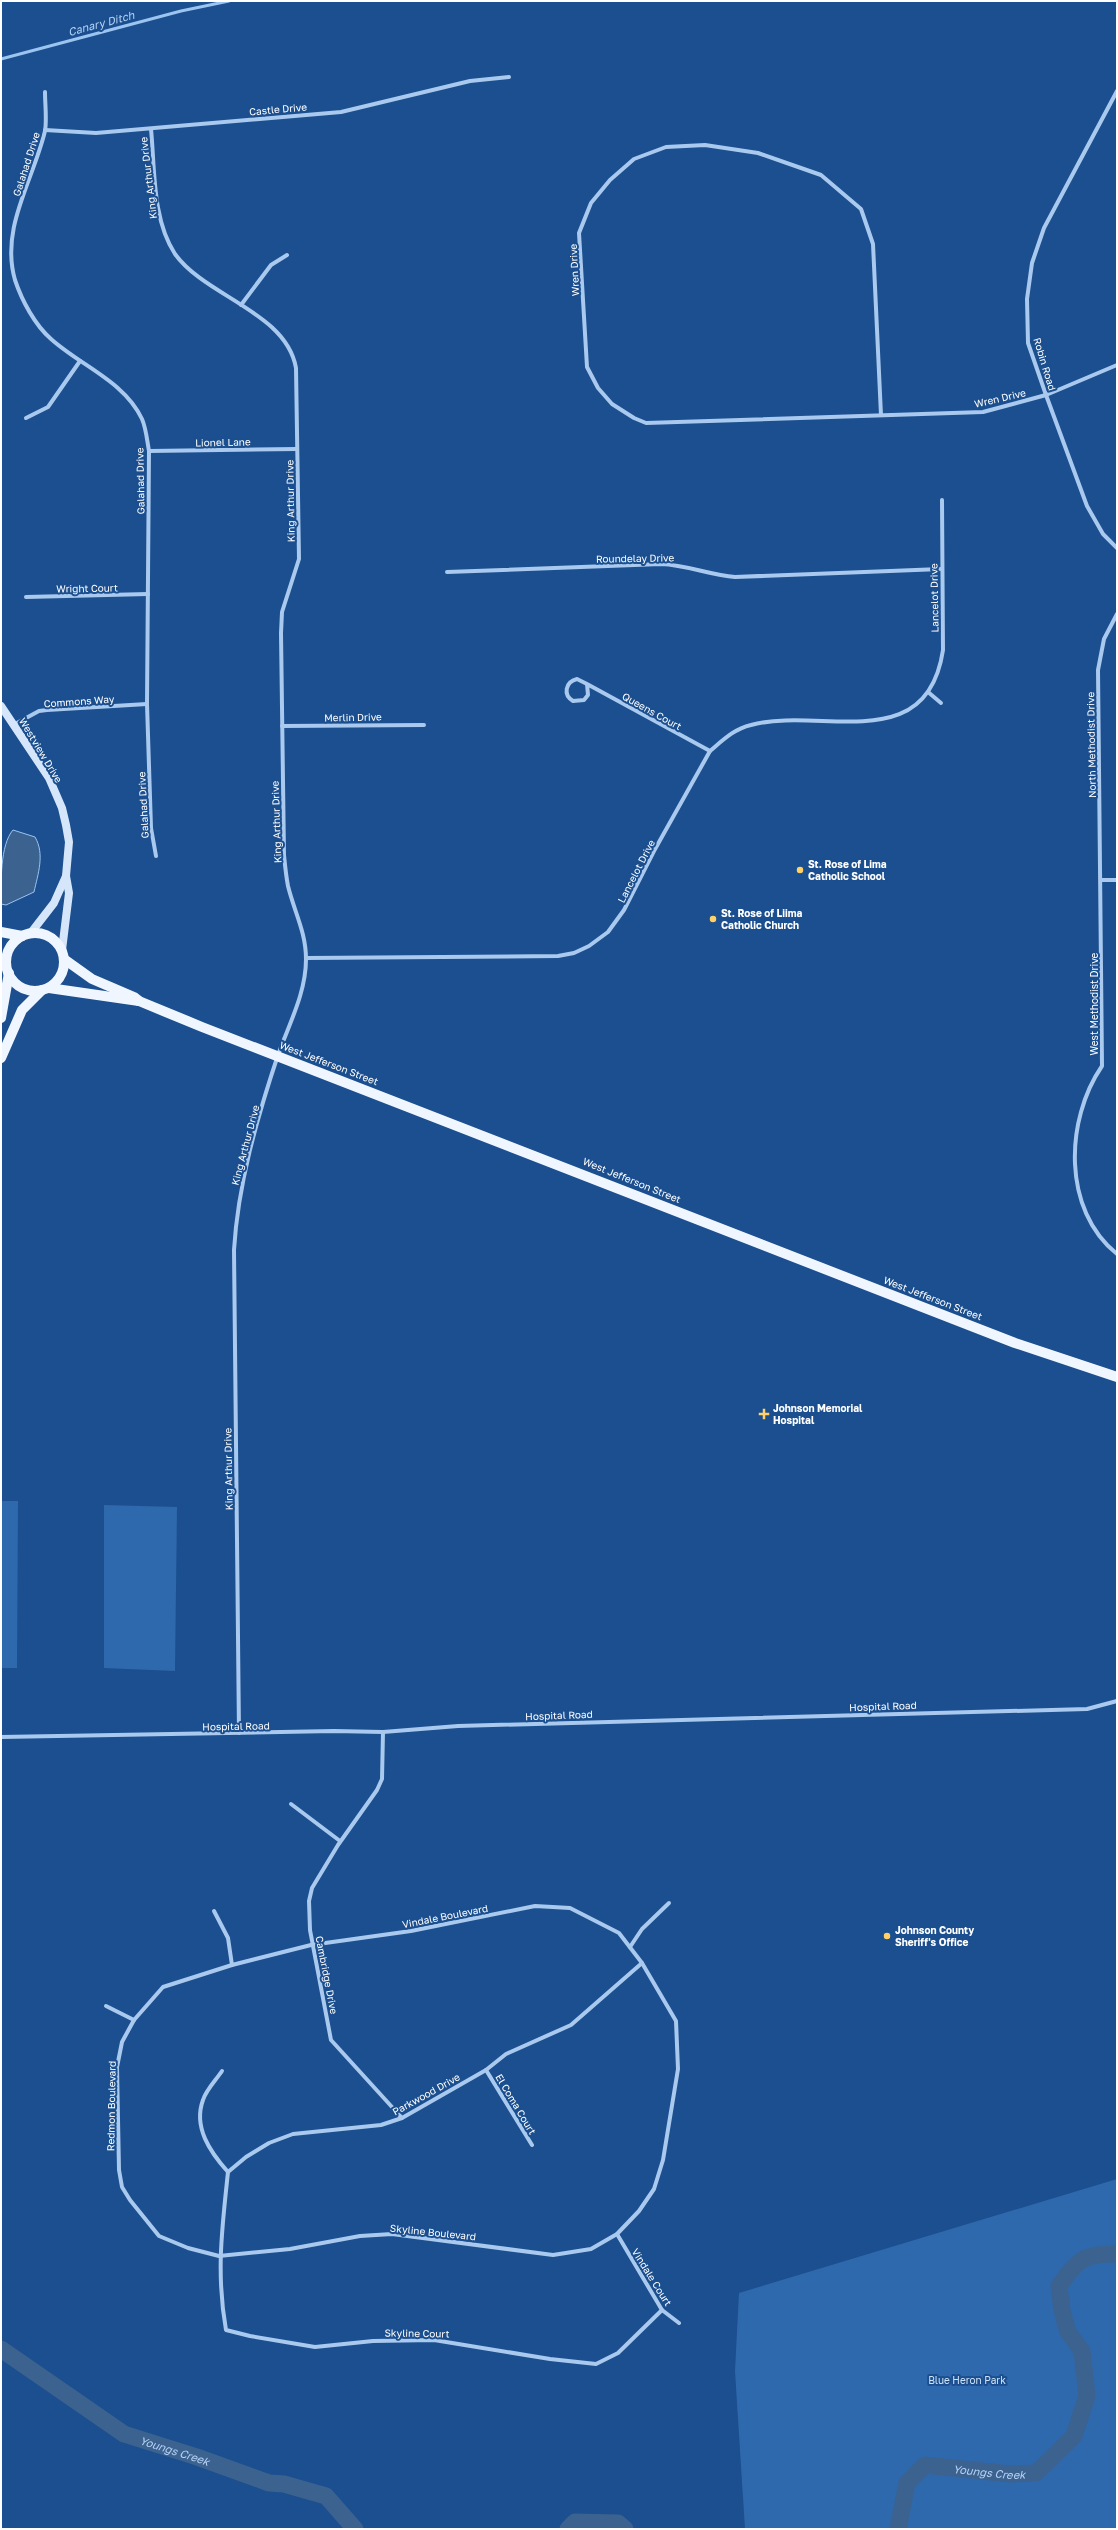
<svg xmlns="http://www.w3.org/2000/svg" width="1118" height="2530" viewBox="0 0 1118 2530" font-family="'Golos Text',sans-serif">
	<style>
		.green { fill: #2e69ad }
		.water { fill: #3c6290; stroke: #9cc4f0 }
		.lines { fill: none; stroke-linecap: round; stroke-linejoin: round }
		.stream { stroke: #9cc4f0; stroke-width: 3 }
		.river { stroke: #3c6290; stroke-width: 17 }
		.street { stroke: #a9c9ee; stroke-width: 4 }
		.secondary { stroke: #d6e6fa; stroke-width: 8 }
		.primary { stroke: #f0f6ff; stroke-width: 10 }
		.poi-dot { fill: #ffd166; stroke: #1b4f8f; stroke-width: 1.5 }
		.labels { text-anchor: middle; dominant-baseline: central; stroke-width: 4; stroke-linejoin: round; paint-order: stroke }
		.street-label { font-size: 10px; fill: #fff; stroke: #1b4f8f }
		.poi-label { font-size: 10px; font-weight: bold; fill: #fff; stroke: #1b4f8f; text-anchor: start }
		.park-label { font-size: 10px; fill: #cfe3fa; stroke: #1b4f8f }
		.water-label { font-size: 11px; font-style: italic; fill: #b5d3f5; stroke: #1b4f8f }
	</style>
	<rect width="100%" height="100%" fill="#1b4f8f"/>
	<g class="green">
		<polygon points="1,1501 18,1501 17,1668 1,1668"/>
		<polygon points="104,1505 177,1507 175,1671 104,1668"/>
		<polygon points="1117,2179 1117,2529 745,2529 735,2371 739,2293"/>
	</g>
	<path class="water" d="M13,830L35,837C45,854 38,874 34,892L6,905L1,904C1,882 0,845 13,830Z"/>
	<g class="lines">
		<polyline class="stream" points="1,59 181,11 229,1"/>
		<g class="river">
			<path id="s1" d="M1,2349L124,2434L197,2457L269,2483L284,2484L326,2496L355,2529"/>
			<polyline points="568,2529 575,2522 618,2523 625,2529"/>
			<path id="s2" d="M898,2529L907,2483L925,2465L1010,2474L1036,2473L1074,2436L1087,2396L1082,2351L1068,2332L1062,2310L1059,2286C1078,2260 1083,2253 1117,2254"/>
		</g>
		<g class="street">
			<polyline points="1117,91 1044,228 1032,263 1027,299 1028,343 1046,395 1087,506 1103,534 1117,548"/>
			<path d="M45,92C45,104 47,120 45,131C33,181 0,228 15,280C22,301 35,325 51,339C81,366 124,381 142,419C146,428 147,440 149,451L147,704L151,828L156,856"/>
			<path d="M151,129C155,169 152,219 175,254C206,297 286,312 296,368L299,559L282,612L281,633L284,855C285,865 286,876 288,886C294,911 306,932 306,959C306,993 289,1024 278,1055C257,1118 238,1184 234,1250L239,1733"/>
			<polyline points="45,130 96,133 341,112 470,81 509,77"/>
			<polyline points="241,305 271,265 287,255"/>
			<polyline points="881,415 873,244 861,209 821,175 758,153 705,145 666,147 634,159 610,180 591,203 579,233 587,367 598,388 612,404 634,418 646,423 983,412 1046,395 1117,365"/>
			<polyline points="26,418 48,407 80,361"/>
			<polyline points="149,451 297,449"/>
			<path d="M447,572L661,564C687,565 710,575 735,577L941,569"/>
			<polyline points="26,597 148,594"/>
			<path d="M1117,614L1104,639L1098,670L1102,1066C1065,1120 1062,1210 1117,1254"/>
			<path d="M587,684L577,679C565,682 563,695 573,701L584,700L588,695L587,684L710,751"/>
			<polyline points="928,692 941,703"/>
			<polyline points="15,724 39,711 47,710 147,704"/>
			<polyline points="282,726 424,725"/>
			<polyline points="1101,880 1117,880"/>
			<path d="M306,958L558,956L574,953L589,946L608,932L624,910L654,851L710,751C723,740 734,729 751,725C821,706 927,758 943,650L942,500"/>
			<polyline points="383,1732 382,1779 377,1790 338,1845 312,1888 309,1901 310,1930 331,2040 402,2118"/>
			<polyline points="1,1737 334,1731 383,1732 458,1726 1087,1709 1117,1701"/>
			<polyline points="291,1804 340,1841"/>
			<polygon points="535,1906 570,1908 619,1933 642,1963 676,2021 678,2069 663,2160 654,2189 639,2211 617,2234 591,2249 553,2255 392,2234 360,2236 290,2249 219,2256 188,2248 159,2236 130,2200 122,2187 119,2170 117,2067 122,2042 134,2020 163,1987 232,1965 311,1945 411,1931"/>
			<polyline points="214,1911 228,1938 232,1965"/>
			<polyline points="630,1947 642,1929 669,1903"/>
			<path d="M642,1963L571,2025L506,2054L486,2070L402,2118L381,2125L293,2134L269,2143L246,2157L228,2172C222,2228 216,2274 226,2330L250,2336L315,2347L373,2341L434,2340L550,2359L596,2364L618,2353L662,2310"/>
			<polyline points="106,2006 134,2020"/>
			<polyline points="486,2070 532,2145"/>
			<path d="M222,2071C216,2080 206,2090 203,2100C193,2127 210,2152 228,2172"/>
			<polyline points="617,2234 662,2310 679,2323"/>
		</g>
		<g class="secondary">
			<polyline points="1,706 49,778 62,808 66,825 69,842 66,876 69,893 62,950"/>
			<polyline points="30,934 54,903 66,876"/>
		</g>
		<g class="primary">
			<polyline points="1,932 22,936"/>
			<circle cx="35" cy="962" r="29"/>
			<polyline points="64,959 92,979 134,997 139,1001 202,1027 1015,1343 1117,1377"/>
			<polyline points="49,988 139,1001"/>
			<polyline points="1,1018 9,973"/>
			<polyline points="1,1058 22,1010 42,990"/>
		</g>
	</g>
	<g class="poi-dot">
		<circle cx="800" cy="870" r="4"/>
		<circle cx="713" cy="919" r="4"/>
		<path d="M762 1408h4v4h4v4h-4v4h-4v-4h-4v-4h4z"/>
		<circle cx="887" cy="1936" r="4"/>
	</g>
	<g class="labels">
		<g class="street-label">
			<text transform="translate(278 109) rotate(-5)">Castle Drive</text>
			<text transform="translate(26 164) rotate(-72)">Galahad Drive</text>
			<text transform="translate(148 178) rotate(-97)">King Arthur Drive</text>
			<text transform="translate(574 270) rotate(-93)">Wren Drive</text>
			<text transform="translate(1045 364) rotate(73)">Robin Road</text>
			<text transform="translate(1000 398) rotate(-13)">Wren Drive</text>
			<text transform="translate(223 442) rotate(-1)">Lionel Lane</text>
			<text transform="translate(140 481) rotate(-91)">Galahad Drive</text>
			<text transform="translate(290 501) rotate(-91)">King Arthur Drive</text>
			<text transform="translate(635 558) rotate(-1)">Roundelay Drive</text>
			<text transform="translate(87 588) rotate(-1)">Wright Court</text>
			<text transform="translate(934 598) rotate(-91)">Lancelot Drive</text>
			<text transform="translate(79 701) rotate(-4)">Commons Way</text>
			<text transform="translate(652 711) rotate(29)">Queens Court</text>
			<text transform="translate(353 717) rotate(-1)">Merlin Drive</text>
			<text transform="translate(1091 745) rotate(-91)">North Methodist Drive</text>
			<text transform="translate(41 750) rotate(59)">Westview Drive</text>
			<text transform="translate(143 805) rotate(-93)">Galahad Drive</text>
			<text transform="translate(276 822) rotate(-92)">King Arthur Drive</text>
			<text transform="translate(636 871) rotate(-63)">Lancelot Drive</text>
			<text transform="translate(1094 1004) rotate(-90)">West Methodist Drive</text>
			<text transform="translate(329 1063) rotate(21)">West Jefferson Street</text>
			<text transform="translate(245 1145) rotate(-75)">King Arthur Drive</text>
			<text transform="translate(632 1180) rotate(22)">West Jefferson Street</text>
			<text transform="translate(933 1298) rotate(21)">West Jefferson Street</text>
			<text transform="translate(228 1469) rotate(-91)">King Arthur Drive</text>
			<text transform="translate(883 1706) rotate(-2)">Hospital Road</text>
			<text transform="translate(559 1715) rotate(-2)">Hospital Road</text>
			<text transform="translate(236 1726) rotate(-1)">Hospital Road</text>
			<text transform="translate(445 1916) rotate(-11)">Vindale Boulevard</text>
			<text transform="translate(327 1975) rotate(79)">Cambridge Drive</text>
			<text transform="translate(426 2094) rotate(-29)">Parkwood Drive</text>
			<text transform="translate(516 2104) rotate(59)">El Coma Court</text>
			<text transform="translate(111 2106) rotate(-89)">Redmon Boulevard</text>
			<text transform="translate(433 2232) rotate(6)">Skyline Boulevard</text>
			<text transform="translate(652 2277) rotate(58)">Vindale Court</text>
			<text transform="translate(417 2333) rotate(1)">Skyline Court</text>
		</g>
		<g class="poi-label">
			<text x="808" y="864">St. Rose of Lima<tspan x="808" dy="12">Catholic School</tspan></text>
			<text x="721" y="913">St. Rose of Liima<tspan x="721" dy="12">Catholic Church</tspan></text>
			<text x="773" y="1408">Johnson Memorial<tspan x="773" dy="12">Hospital</tspan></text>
			<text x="895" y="1930">Johnson County<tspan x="895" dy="12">Sheriff's Office</tspan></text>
		</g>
		<g class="park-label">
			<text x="967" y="2380">Blue Heron Park</text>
		</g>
		<g class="water-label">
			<text transform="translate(101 23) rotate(-15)">Canary Ditch</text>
			<text stroke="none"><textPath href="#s1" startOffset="203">Youngs Creek</textPath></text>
			<text stroke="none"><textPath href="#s2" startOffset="137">Youngs Creek</textPath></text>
		</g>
	</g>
	<rect width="1118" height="2530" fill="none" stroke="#ffffff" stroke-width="4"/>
</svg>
